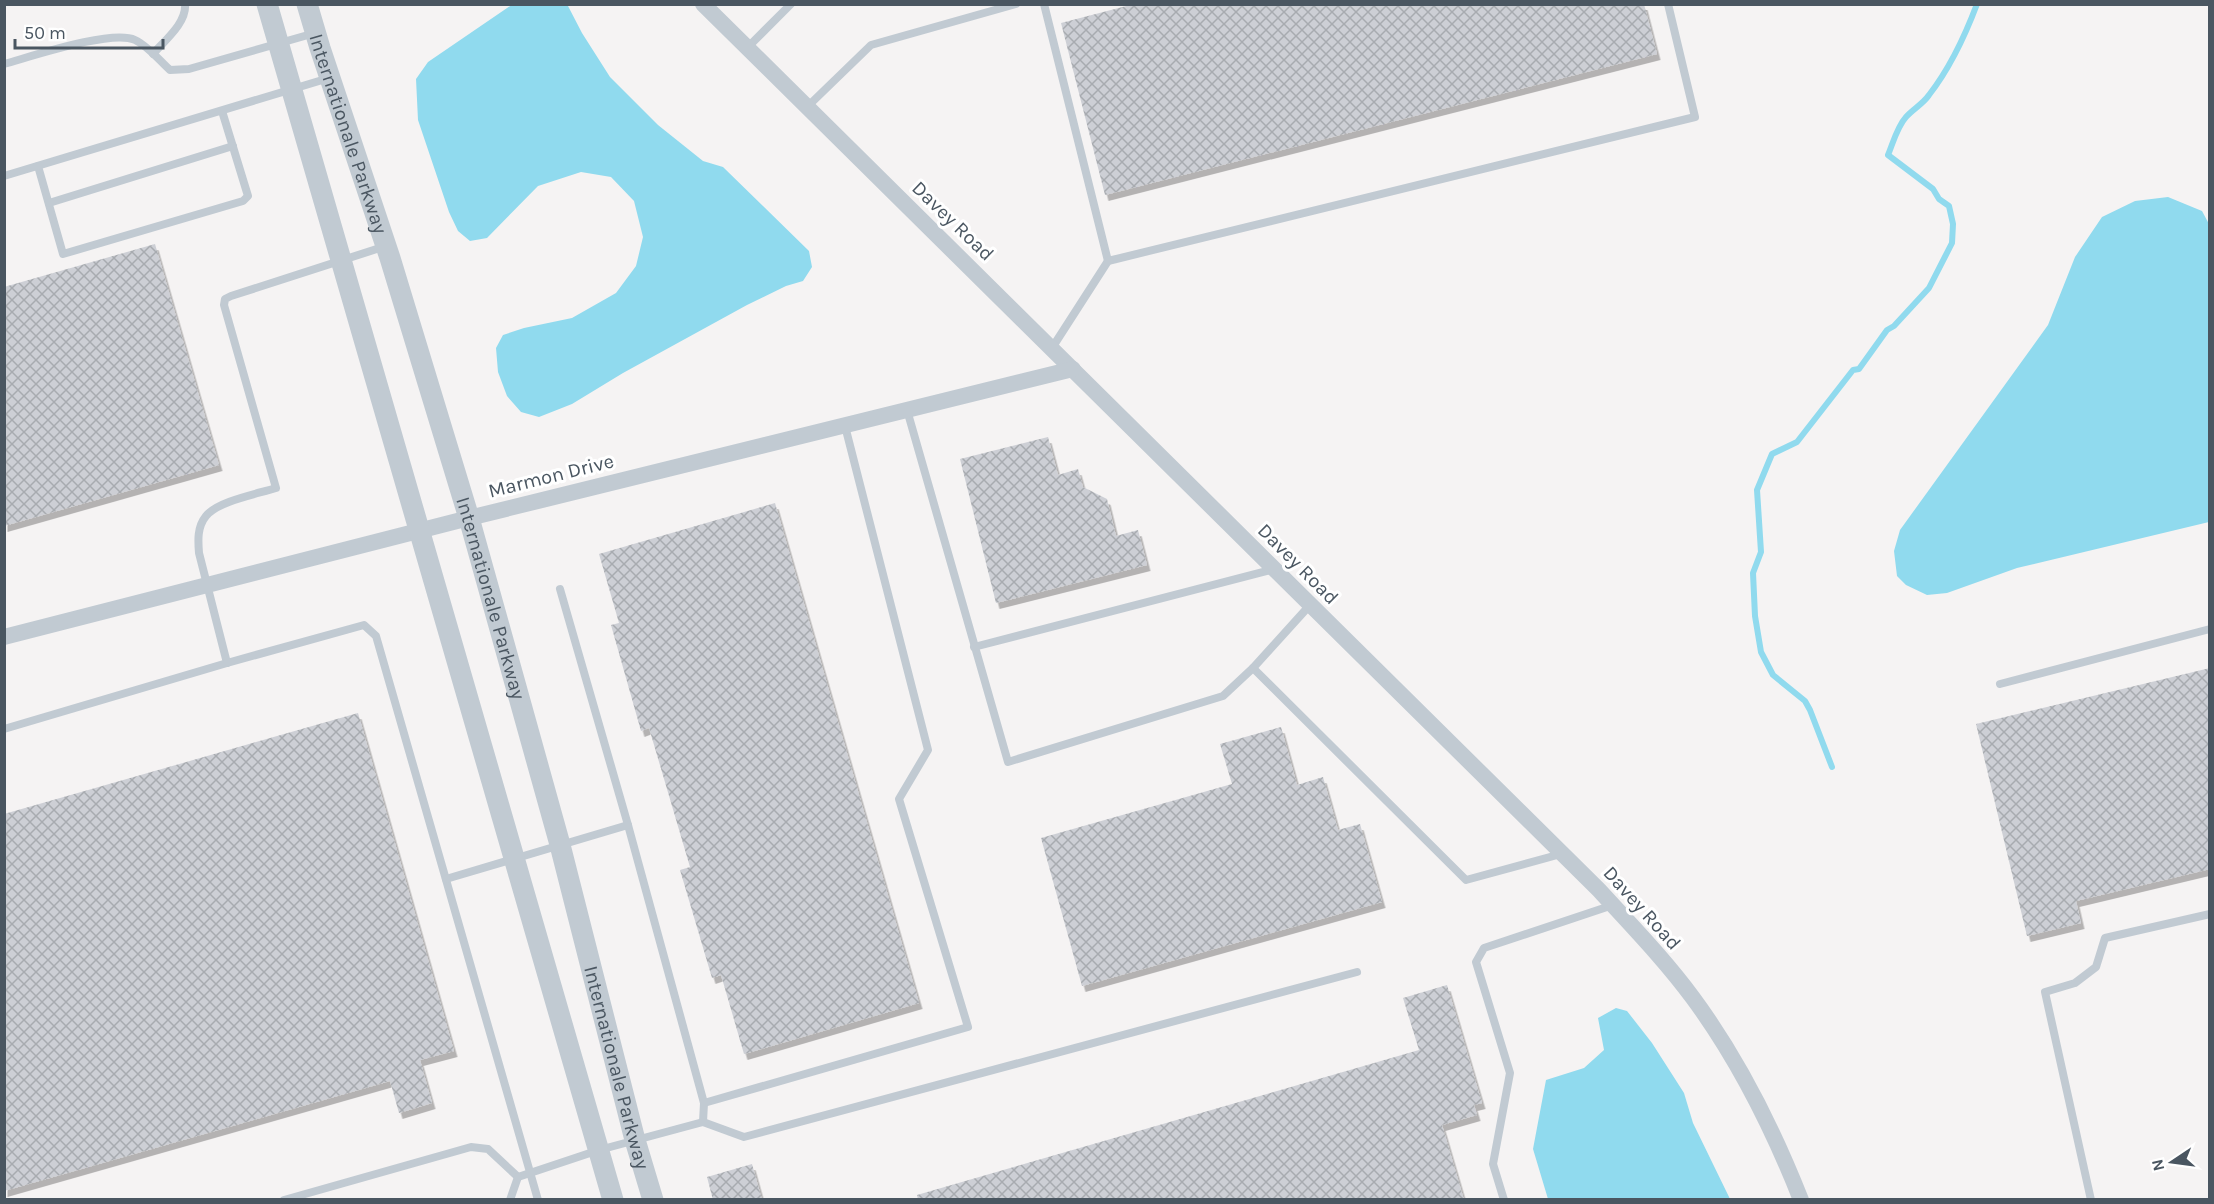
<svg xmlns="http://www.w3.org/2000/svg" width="2214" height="1204" viewBox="0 0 2214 1204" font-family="Karla,sans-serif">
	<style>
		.water { fill: #90daee }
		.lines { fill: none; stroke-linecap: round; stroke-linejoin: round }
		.stream { stroke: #90daee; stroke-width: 6 }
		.building { fill: url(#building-cross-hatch); filter: url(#shadow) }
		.service { stroke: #c1cad2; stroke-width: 8 }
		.minor { stroke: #c1cad2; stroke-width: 16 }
		.tertiary { stroke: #c1cad2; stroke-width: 21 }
		.labels { text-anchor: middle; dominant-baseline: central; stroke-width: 6; stroke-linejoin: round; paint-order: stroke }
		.street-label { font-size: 20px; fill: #4a5661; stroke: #fff }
	</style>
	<defs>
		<pattern id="building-cross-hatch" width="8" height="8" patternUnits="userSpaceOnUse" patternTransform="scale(1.5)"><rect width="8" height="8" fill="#cdcfd5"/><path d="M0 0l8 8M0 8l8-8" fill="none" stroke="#a8abb0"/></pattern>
		<filter id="shadow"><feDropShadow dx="3.5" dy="6" stdDeviation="0" flood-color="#0004"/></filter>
	</defs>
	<rect width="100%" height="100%" fill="#f5f3f3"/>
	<g class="water">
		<polygon points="513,4 565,4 568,6 582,33 610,77 658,125 703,161 723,167 809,251 812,267 803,281 786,286 747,305 623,373 572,404 539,417 521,412 507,396 498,372 496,348 503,335 524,328 572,318 616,293 636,266 643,237 634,201 611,177 581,172 538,186 487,238 470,241 458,231 449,212 418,120 416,79 428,62"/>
		<polygon points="2168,197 2202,211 2209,224 2209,522 2017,568 1947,593 1927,595 1906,585 1897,576 1894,551 1900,530 2048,325 2075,257 2102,217 2135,201"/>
		<polygon points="1616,1008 1627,1011 1652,1043 1684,1093 1693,1123 1730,1199 1548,1199 1533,1149 1546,1080 1584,1068 1604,1050 1598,1018"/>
	</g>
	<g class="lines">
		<path class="stream" d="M1832,767L1810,710L1805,701L1773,675L1761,652L1755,616L1753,573L1761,552L1757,490L1772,454L1797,442L1853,370L1859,369L1887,330L1894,326L1929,288L1952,243L1953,224L1949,206L1939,199L1933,189L1888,155C1893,143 1897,127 1906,117C1913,109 1923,104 1929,95C1950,68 1965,36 1977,4"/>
	</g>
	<g class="building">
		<polygon points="1134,4 1644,4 1657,54 1105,195 1061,23"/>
		<polygon points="155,244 219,465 4,526 4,287"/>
		<polygon points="1048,437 1058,475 1078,469 1083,487 1107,499 1116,536 1138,530 1147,565 996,603 960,459"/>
		<polygon points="775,503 919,1003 744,1054 721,975 712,978 680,870 690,867 649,728 641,731 611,625 619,623 599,554"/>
		<polygon points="2210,668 2210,869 2076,901 2081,923 2027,936 1976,724"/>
		<polygon points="358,713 454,1051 420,1060 432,1103 399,1113 390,1081 4,1191 4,814"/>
		<polygon points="1281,727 1297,785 1323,777 1338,830 1360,824 1382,902 1082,986 1041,838 1232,784 1220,744"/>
		<polygon points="1447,985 1482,1103 1474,1105 1477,1115 1442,1125 1464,1200 918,1200 917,1195 1419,1050 1403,998"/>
		<polygon points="752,1164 762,1200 713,1200 707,1177"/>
	</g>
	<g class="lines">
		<g class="service">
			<polyline points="1044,4 1108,261"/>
			<polyline points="747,48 791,4"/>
			<path d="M153,54C164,41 187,23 185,4"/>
			<path d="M4,64C30,57 112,29 135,40C148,46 159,60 170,70L189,69L315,33"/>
			<polyline points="807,107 871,45 1016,4"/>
			<polyline points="38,166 63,254 243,201 248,196 222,111"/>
			<polyline points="4,176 329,78"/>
			<polyline points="49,203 233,146"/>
			<polyline points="1052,348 1108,261 1695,117 1668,4"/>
			<polyline points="907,410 1008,762 1223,696 1253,668 1466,880 1561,854"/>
			<polyline points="560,589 628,825 704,1103 703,1122"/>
			<polyline points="974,647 1274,569"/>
			<path d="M227,663L199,553C198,541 197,527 206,516C218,501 257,494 276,488L224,305L225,299L231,296L386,246"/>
			<polyline points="1253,668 1310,605"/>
			<polyline points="2000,684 2210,629"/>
			<polyline points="4,729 227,663 364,625 376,636 538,1200"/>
			<polyline points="446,879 628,825"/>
			<polyline points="704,1103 968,1027 899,799 928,750 845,426"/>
			<polyline points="518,1177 599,1150 703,1122 744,1137 1357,972"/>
			<polyline points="284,1200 471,1147 488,1149 518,1177"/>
			<polyline points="510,1200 518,1177"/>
			<polyline points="1504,1200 1493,1164 1510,1073 1476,962 1484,948 1613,905"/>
			<polyline points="2091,1200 2045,992 2075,983 2096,967 2105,938 2210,914"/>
		</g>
		<g class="minor">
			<path d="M703,4L1599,890C1631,925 1665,960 1693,998C1738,1059 1773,1129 1801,1200"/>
			<polyline points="4,637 469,518 1073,369"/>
		</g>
		<g class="tertiary">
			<polyline points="267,4 613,1200"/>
			<path id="s1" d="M307,4L320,48L390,258L469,518L559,841L635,1140L653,1200"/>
		</g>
	</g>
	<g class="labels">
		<g class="street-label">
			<text stroke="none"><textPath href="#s1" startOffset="136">Internationale Parkway</textPath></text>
			<text transform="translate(953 221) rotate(44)">Davey Road</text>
			<text transform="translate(551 476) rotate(-14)">Marmon Drive</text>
			<text transform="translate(1298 564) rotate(45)">Davey Road</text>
			<text stroke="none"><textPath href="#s1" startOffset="622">Internationale Parkway</textPath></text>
			<text transform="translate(1642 908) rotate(48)">Davey Road</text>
			<text stroke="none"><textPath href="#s1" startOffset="1108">Internationale Parkway</textPath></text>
		</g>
	</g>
	<rect width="2214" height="1204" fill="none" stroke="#4a5661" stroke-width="12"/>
	<g transform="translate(2172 1162) rotate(257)" stroke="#ffffff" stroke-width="4.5" paint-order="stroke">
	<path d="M0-4.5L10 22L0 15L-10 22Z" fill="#4a5661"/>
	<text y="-9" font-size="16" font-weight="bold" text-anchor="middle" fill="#4a5661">N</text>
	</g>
	<path d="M15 39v9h148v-9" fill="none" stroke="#4a5661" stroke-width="3"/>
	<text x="24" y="39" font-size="18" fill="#4a5661" stroke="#ffffff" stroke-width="4.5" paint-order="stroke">50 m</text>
</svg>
